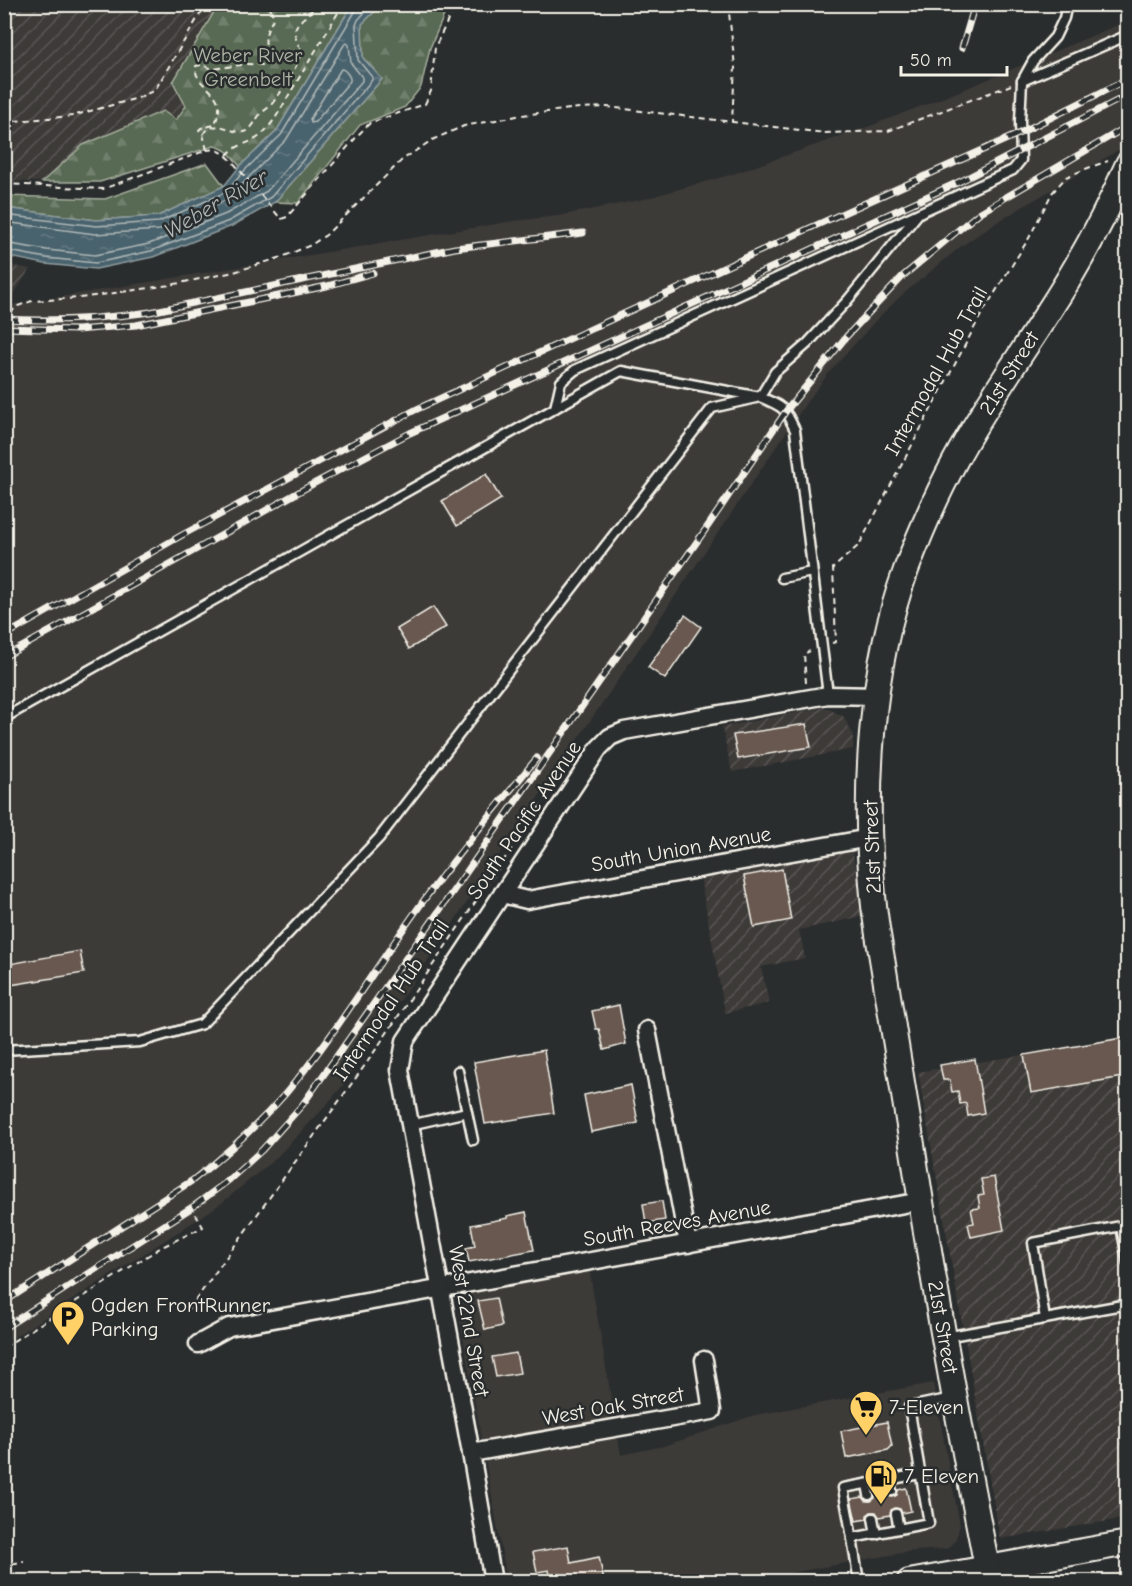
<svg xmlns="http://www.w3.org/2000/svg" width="1132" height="1586" viewBox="0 0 1132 1586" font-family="'Comic Neue',sans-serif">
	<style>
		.built { fill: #3d3a38 }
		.industrial { fill: url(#industrial-furrows) }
		.forest { fill: url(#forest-firs); stroke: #a6ae9e; stroke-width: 1.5 }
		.water { fill: url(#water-ripples); stroke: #8e9c9f; stroke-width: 1.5 }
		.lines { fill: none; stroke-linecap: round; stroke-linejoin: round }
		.shore { stroke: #b0b8b7; stroke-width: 1.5 }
		.building { fill: #685850; stroke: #f4f1e8; stroke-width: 1.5 }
		.service-casing { stroke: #f4f1e8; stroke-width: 13 }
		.minor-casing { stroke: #f4f1e8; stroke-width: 21 }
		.secondary-casing { stroke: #f4f1e8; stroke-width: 28 }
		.path { stroke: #f4f1e8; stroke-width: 2; stroke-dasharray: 6 4.5; stroke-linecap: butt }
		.service { stroke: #2a2d2e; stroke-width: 8 }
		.minor { stroke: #2a2d2e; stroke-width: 16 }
		.secondary { stroke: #2a2d2e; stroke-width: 24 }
		.rail-casing { stroke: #f4f1e8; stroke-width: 7 }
		.rail { stroke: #2a2d2e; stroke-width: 4.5; stroke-dasharray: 14; stroke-linecap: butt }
		.labels { text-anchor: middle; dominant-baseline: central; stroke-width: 5; stroke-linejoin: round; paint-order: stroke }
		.park-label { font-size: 21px; fill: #aeb4a5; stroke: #2a2d2e }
		.street-label { font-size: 21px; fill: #f4f1e8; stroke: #2a2d2e }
		.poi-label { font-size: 21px; fill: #f4f1e8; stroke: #2a2d2e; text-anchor: start }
		.water-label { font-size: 22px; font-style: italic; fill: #b0b8b7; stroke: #2a2d2e }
	</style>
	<defs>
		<pattern id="industrial-furrows" width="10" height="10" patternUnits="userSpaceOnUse" patternTransform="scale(1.5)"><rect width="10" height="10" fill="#3d3a38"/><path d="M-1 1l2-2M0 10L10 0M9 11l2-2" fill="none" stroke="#5a5755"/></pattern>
		<pattern id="forest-firs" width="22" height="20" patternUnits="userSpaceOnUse" patternTransform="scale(1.5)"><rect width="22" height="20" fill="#596a53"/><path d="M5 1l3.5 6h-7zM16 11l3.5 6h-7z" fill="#71806c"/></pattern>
		<pattern id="water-ripples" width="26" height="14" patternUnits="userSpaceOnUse" patternTransform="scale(1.5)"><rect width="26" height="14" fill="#4a636e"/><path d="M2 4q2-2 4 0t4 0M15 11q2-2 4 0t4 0" fill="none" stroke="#657a83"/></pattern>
	</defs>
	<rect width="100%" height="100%" fill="#2a2d2e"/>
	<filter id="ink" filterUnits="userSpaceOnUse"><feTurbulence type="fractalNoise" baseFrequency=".0167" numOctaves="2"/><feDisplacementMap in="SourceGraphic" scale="12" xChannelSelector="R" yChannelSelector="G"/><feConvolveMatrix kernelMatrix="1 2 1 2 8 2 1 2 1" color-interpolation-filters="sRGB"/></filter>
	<g filter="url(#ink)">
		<g class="built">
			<polygon points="1127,21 1127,145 989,227 959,248 902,295 876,320 828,374 806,403 343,1085 322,1110 276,1158 223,1202 195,1221 5,1343 5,306 514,221 558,216 644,199 733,174 870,126 960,91"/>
			<polygon points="589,1268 621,1455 664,1446 755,1415 933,1383 960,1525 956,1539 950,1547 945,1549 913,1551 745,1581 507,1581 455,1292"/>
			<polygon points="1127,1570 1127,1581 1060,1581"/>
		</g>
		<g class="industrial">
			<polygon points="5,5 218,5 173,82 186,106 175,120 83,145 42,182 5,181"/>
			<polygon points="5,264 30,269 5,308 4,264"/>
			<polygon points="824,707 843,716 853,734 853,749 732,772 722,727"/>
			<polygon points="852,848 864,916 799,930 805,958 761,967 769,1003 725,1013 700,876"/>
			<polygon points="1127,1038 1127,1518 1000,1539 918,1072"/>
		</g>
		<g class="forest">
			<path d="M218,5H352L276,132L240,166C232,157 227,148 214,146L100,182H42L83,145L163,111L176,120L186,106L173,82Z"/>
			<polygon points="381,5 452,5 445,13 430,48 421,87 405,107 360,125 298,203 275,202 382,79 363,58 362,24"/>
			<polygon points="207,163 224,186 158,216 96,220 5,208 5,196 105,199"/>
		</g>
		<polygon class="water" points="352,5 381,5 362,24 363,58 382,79 275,202 232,226 153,257 96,269 45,264 5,256 5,208 96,220 158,216 224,186 240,166 276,132"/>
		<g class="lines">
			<g class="shore">
				<path d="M341,69C345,69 351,77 350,81L315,122L311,123L310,119Z"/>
				<polyline points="4,215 96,226 159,222 226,192 245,170 281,135 356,10 357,4"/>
				<polyline points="4,222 95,234 160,230 230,198 250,176 286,140 344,45 347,43 349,45 351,63 362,77 362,81 267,191 226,214 149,244 95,255 47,250 4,243"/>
				<polyline points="4,250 46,258 96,263 151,251 229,221 271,197 372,80 372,77 358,60 356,25 358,20 372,4"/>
			</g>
		</g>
		<g class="building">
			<polygon points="486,474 501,499 457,526 442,501"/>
			<polygon points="433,607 446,627 409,649 397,629"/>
			<polygon points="685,615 701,627 665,679 648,667"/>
			<polygon points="806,724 811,747 738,759 733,735"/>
			<polygon points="782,869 791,920 754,927 744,876"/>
			<polygon points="80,951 84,973 4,986 4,965"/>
			<polygon points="619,1005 626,1044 604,1050 599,1029 596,1029 592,1011"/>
			<polygon points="1128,1037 1128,1076 1031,1093 1024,1055"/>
			<polygon points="544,1050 554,1113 485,1124 474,1062"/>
			<polygon points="975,1059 984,1113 968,1116 966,1103 960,1104 958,1091 952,1092 950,1080 943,1080 940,1065"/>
			<polygon points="631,1085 638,1123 591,1132 584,1095"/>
			<polygon points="994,1177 1004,1230 971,1237 968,1224 974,1223 971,1209 980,1208 978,1196 984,1195 981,1179"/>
			<polygon points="662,1201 665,1220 646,1223 643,1204"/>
			<polygon points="526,1212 534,1250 469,1262 466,1248 475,1246 471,1225 508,1218 507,1216"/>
			<polygon points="496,1298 502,1326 485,1330 478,1301"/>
			<polygon points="516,1353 520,1373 496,1377 492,1357"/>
			<polygon points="887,1422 892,1446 888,1450 846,1458 841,1431"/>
			<polygon points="906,1488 911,1511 902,1513 900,1509 895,1508 891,1510 890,1515 879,1517 876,1512 871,1512 867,1515 867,1519 856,1521 851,1499 863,1497 866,1501 871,1501 875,1498 875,1494 886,1492 888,1496 893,1497 897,1495 898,1490"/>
			<polygon points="568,1546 571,1563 599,1557 604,1581 551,1581 549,1570 537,1572 533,1552"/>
		</g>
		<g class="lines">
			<defs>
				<g id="service">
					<polyline points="1022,81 1128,35"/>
					<polyline points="555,408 561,382 575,370 1013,170 1021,160 1020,121 1022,81 1033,61 1055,37 1064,18 1067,4"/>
					<polyline points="782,578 812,572"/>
					<path d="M4,718L621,371L760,397C784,407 784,407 795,430L828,695"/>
					<polyline points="4,1050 140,1042 202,1024 379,838 712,408 760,397 775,372 807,344 847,301 919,213"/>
					<polyline points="467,1112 473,1140"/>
					<polyline points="410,1125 467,1112 458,1071"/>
					<polyline points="1045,1319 1033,1243 1121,1226 1128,1263"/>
					<polyline points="945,1337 1128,1304"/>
					<polyline points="889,1479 892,1491"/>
					<polyline points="867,1484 869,1495"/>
					<polyline points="896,1514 899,1529"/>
					<polyline points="873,1518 876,1534"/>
					<polyline points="852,1538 843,1488 920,1474"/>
					<polyline points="859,1582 852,1538 929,1523 909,1407 952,1398"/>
				</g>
				<g id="minor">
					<polyline points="502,894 527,900 869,838"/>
					<polyline points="647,1030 688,1244"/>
					<path d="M198,1344L229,1327C459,1283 690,1244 921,1201"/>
					<polyline points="471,1453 712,1411 704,1360"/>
					<polyline points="493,1582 471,1453 400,1070 405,1041 599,748 610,737 624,731 828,695 877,696"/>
				</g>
				<g id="secondary">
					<polyline points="909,1582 1128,1543"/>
					<path d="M990,1582C960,1432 933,1282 910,1132C902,1080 893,1029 885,977C881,950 875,923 873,895C863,792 870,668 906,570C920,533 936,496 955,461C989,397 1033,339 1070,277C1092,240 1111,203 1128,164"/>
				</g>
			</defs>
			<use href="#service" class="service-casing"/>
			<use href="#minor" class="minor-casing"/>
			<use href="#secondary" class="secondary-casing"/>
			<g class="path">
				<polyline points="728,4 735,67 732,121"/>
				<polyline points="4,122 72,116 138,98 155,90 206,4"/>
				<path d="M203,134C222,115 232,138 247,131C252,128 255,122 258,117C261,113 265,110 269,107C280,95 299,66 301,50C285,21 304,24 316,4"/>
				<path d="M207,150L203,134L199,130L201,128L214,125C233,90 192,89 196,66L201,65L213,69L247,64L264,65L268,63L270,60C268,52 264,44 266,35C269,21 280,19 266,4"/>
				<path d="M227,155C239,142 251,145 262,134C275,122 284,103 293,88C310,60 327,32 343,4"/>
				<path d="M4,184L103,189L207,150C218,148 224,153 232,161L281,219L287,217L359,134L370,123L425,104L431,91L435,47L450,16L458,4"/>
				<polyline points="4,322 8,315 18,306 32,301 80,298 170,285 234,272 282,257 311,245 326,235 402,160 432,140 464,126 522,115 579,108 607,107 824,133 888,131 1011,85"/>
				<polyline points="832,643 836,642 833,568 859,545 981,315 1029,238 1052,193 1066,177 1088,168 1108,161"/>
				<polyline points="806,683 804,654 810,651"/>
				<polyline points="189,1309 368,1061 543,802"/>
				<polyline points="4,1347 160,1248 203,1227 190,1205"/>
				<polyline points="12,1564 24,1561"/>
			</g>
			<use href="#service" class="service"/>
			<use href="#minor" class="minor"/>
			<use href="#secondary" class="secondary"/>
			<defs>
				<g id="rail">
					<polyline points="962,48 975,4"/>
					<path d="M4,319C54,322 101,319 150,312L455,248L583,233"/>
					<polyline points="4,328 77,330 136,325 327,286 373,273"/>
					<polyline points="4,636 184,534 415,410 799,233 1016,135 1128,79"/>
					<polyline points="4,657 313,484 410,433 961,181 1128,95"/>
					<path d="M4,1302L193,1180C226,1154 258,1125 286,1093C337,1033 377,964 424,900C459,852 498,805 537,758"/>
					<polyline points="4,1328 194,1206 229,1180 262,1150 303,1104 463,877 710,523 786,411 846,337 903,276 979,213 1128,126"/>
				</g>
			</defs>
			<use href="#rail" class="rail-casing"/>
			<use href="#rail" class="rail"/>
		</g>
	</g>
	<defs>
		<symbol id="parking-pin" viewBox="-11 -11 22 30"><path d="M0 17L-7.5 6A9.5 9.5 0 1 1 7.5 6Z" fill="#ffd166" stroke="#2a2d2e"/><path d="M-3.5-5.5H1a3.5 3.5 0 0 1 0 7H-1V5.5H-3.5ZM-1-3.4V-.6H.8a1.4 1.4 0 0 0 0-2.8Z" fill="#111"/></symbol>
		<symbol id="supermarket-pin" viewBox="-11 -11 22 30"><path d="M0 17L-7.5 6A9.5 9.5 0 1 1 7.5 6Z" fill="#ffd166" stroke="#2a2d2e"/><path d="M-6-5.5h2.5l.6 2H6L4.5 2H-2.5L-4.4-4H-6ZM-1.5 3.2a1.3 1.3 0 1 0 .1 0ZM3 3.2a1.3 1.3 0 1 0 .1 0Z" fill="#111"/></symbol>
		<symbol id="fuel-pin" viewBox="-11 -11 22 30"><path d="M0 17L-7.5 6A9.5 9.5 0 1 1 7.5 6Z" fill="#ffd166" stroke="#2a2d2e"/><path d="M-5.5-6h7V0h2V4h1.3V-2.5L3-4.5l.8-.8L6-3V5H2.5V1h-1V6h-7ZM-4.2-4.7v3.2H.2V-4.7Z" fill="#111"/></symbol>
	</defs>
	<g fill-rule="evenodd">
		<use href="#parking-pin" x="49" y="1298" width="38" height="52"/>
		<use href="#supermarket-pin" x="847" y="1388" width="38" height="52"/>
		<use href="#fuel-pin" x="862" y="1457" width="38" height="52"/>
	</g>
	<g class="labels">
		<g class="park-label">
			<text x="248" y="55">Weber River<tspan x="248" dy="24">Greenbelt</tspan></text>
		</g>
		<g class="street-label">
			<text transform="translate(936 371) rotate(-61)">Intermodal Hub Trail</text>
			<text transform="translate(1009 373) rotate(-58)">21st Street</text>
			<text transform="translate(524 820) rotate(-56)">South Pacific Avenue</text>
			<text transform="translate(872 847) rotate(-92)">21st Street</text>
			<text transform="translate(681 849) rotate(-10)">South Union Avenue</text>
			<text transform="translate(391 1000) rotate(-56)">Intermodal Hub Trail</text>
			<text transform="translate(677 1223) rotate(-10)">South Reeves Avenue</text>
			<text transform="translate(469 1321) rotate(80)">West 22nd Street</text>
			<text transform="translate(943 1327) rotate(80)">21st Street</text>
			<text transform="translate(613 1406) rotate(-10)">West Oak Street</text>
		</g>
		<g class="poi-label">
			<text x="91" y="1305">Ogden FrontRunner<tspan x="91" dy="24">Parking</tspan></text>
			<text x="889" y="1407">7-Eleven</text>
			<text x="904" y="1476">7 Eleven</text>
		</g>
		<g class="water-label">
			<text transform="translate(216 204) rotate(-30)">Weber River</text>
		</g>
	</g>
	<rect width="1132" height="1586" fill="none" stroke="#2a2d2e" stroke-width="24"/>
	<rect x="12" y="12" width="1108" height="1562" fill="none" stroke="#f4f1e8" stroke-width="2" filter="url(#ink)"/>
	<path d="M901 66v9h106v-9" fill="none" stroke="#f4f1e8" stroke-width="3"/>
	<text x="910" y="66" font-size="18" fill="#f4f1e8" stroke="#2a2d2e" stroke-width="4.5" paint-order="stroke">50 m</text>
</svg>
